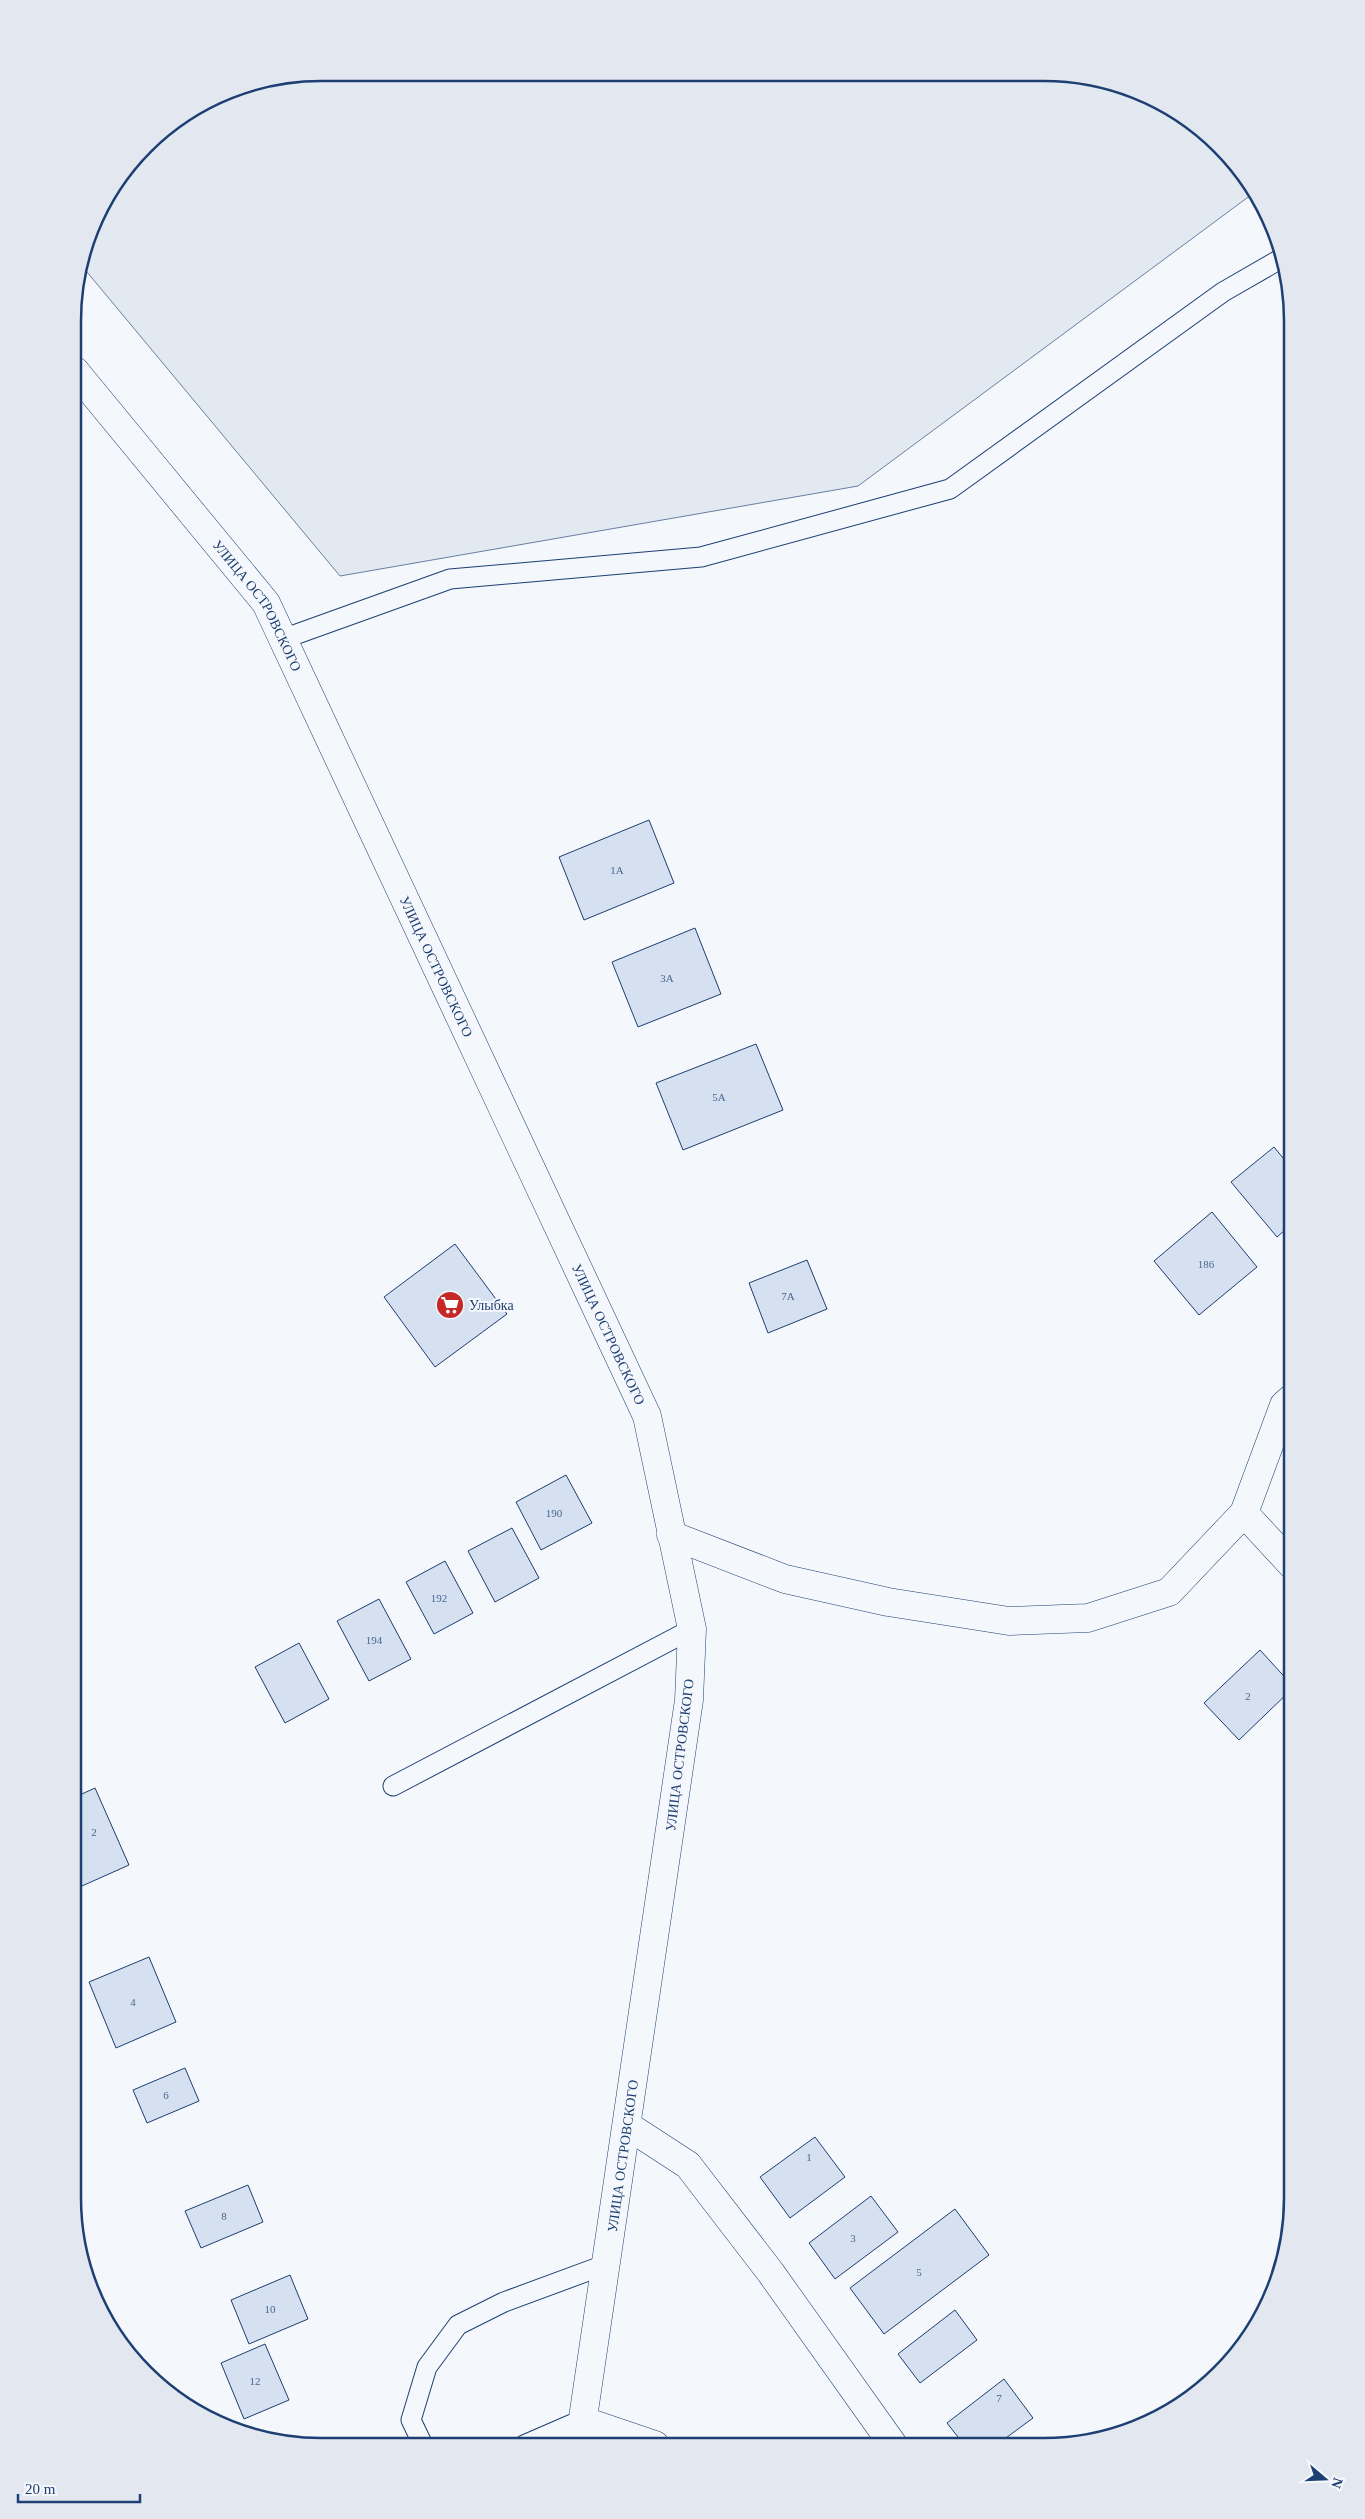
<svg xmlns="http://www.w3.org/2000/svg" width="1365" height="2519" viewBox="0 0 1365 2519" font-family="'Times New Roman',serif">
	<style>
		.green { fill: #e3e9f0; stroke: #687fa3 }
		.building { fill: #d5e0f0; stroke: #1d3f73 }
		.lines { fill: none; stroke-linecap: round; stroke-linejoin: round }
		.lane-casing { stroke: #1d3f73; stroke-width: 21 }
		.street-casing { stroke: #1d3f73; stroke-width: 29 }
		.lane { stroke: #f4f7fb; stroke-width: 19 }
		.street { stroke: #f4f7fb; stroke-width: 28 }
		.labels { text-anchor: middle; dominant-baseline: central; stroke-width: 4; stroke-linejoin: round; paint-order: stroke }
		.number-label { font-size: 11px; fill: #4b6792 }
		.street-label { font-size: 14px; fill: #1d3f73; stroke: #f4f7fb }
		.poi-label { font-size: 14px; fill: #1d3f73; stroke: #f4f7fb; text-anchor: start }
		.rim { fill: none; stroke: #1d3f73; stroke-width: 2.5 }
	</style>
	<rect width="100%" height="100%" fill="#f4f7fb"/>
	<polygon class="green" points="322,73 1092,77 1153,98 1207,134 1250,183 1255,192 858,486 340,576 82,266 98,211 157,135 227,91"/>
	<g class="building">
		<polygon points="649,820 674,883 584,920 559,857"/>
		<polygon points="695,928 721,994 638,1027 612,962"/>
		<polygon points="756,1044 783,1110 683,1150 656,1083"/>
		<polygon points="1274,1147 1292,1169 1292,1224 1277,1237 1231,1182"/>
		<polygon points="1212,1212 1257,1267 1199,1315 1154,1261"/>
		<polygon points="455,1244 507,1314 435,1367 384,1297"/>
		<polygon points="807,1260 827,1309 768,1333 749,1283"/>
		<polygon points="566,1475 592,1523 541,1550 516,1502"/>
		<polygon points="512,1528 539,1578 495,1602 468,1551"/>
		<polygon points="445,1561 473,1613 434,1634 406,1582"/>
		<polygon points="379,1599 411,1659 369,1681 337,1621"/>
		<polygon points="299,1643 329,1699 285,1723 255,1667"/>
		<polygon points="1260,1650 1292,1685 1292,1689 1239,1740 1204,1703"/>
		<polygon points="95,1788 129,1865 73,1890 73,1798"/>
		<polygon points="149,1957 176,2022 116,2048 89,1982"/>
		<polygon points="185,2068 199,2101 147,2123 133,2090"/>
		<polygon points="815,2137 845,2177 790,2218 760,2177"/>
		<polygon points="248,2185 263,2222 201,2248 185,2211"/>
		<polygon points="871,2196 898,2232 835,2279 809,2243"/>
		<polygon points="955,2209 989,2255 884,2334 850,2288"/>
		<polygon points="290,2275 308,2319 249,2344 231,2300"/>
		<polygon points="955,2310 977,2340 920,2383 898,2354"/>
		<polygon points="265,2344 289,2400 244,2419 221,2363"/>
		<polygon points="1004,2379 1033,2418 995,2446 965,2446 947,2423"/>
		<polygon points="1030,2438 1036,2446 1018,2446"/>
	</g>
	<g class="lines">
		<defs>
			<g id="lane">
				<polyline points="283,639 450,579 701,557 950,489 1223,292 1282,258"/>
				<polyline points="393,1786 692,1629"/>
				<polyline points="423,2445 411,2420 427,2367 458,2325 504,2302 607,2264"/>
				<polyline points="524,2445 584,2419"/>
			</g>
			<g id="street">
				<path id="s1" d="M75,371L266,603L647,1416L692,1629L689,1700L579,2445"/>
				<polyline points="1244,1513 1292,1565"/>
				<polyline points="671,1535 785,1579 888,1602 1009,1621 1088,1618 1169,1592 1244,1513 1284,1405 1292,1398"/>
				<polyline points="628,2126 688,2165 771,2273 894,2446"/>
				<polyline points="584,2421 655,2445"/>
			</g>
		</defs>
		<use href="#lane" class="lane-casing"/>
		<use href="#street" class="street-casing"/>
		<use href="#lane" class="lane"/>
		<use href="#street" class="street"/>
	</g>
	<defs>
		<symbol id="supermarket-disc" viewBox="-11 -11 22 22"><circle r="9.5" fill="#c62828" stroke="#f4f7fb"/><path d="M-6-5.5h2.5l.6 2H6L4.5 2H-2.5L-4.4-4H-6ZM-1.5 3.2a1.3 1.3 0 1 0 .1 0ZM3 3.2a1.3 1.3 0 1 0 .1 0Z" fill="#fff"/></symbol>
	</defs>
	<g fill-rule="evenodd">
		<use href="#supermarket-disc" x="434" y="1289" width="32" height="32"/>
	</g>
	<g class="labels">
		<g class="number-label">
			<text x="617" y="870">1А</text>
			<text x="667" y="978">3А</text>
			<text x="719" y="1097">5А</text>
			<text x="1206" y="1264">186</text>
			<text x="788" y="1296">7А</text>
			<text x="554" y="1513">190</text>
			<text x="439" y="1598">192</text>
			<text x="374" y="1640">194</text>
			<text x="1248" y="1696">2</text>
			<text x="94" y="1832">2</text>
			<text x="133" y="2002">4</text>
			<text x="166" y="2095">6</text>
			<text x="809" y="2157">1</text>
			<text x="224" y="2216">8</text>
			<text x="853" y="2238">3</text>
			<text x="919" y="2272">5</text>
			<text x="270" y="2309">10</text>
			<text x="255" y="2381">12</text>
			<text x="999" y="2398">7</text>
		</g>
		<g class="street-label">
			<text stroke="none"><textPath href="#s1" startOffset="298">УЛИЦА ОСТРОВСКОГО</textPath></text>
			<text stroke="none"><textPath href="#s1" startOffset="702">УЛИЦА ОСТРОВСКОГО</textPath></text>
			<text stroke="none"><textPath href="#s1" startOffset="1108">УЛИЦА ОСТРОВСКОГО</textPath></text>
			<text transform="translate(680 1755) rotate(-83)">УЛИЦА ОСТРОВСКОГО</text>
			<text transform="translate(623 2156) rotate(-82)">УЛИЦА ОСТРОВСКОГО</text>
		</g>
		<g class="poi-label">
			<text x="469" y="1305">Улыбка</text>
		</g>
	</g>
	<path d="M0 0H1365V2519H0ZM321 81H1044A240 240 0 0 1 1284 321V2198A240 240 0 0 1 1044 2438H321A240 240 0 0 1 81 2198V321A240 240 0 0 1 321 81Z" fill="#e3e8f0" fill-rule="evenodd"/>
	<path class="rim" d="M321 81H1044A240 240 0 0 1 1284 321V2198A240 240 0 0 1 1044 2438H321A240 240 0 0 1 81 2198V321A240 240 0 0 1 321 81Z"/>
	<g transform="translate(1325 2479) rotate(109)" stroke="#f4f7fb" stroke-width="4" paint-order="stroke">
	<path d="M0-4L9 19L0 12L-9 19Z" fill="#1d3f73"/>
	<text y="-8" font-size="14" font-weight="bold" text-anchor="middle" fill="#1d3f73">N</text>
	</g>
	<path d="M18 2494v8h122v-8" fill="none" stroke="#1d3f73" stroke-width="2.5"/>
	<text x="25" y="2494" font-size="15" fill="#1d3f73" stroke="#f4f7fb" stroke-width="4" paint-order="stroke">20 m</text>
</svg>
